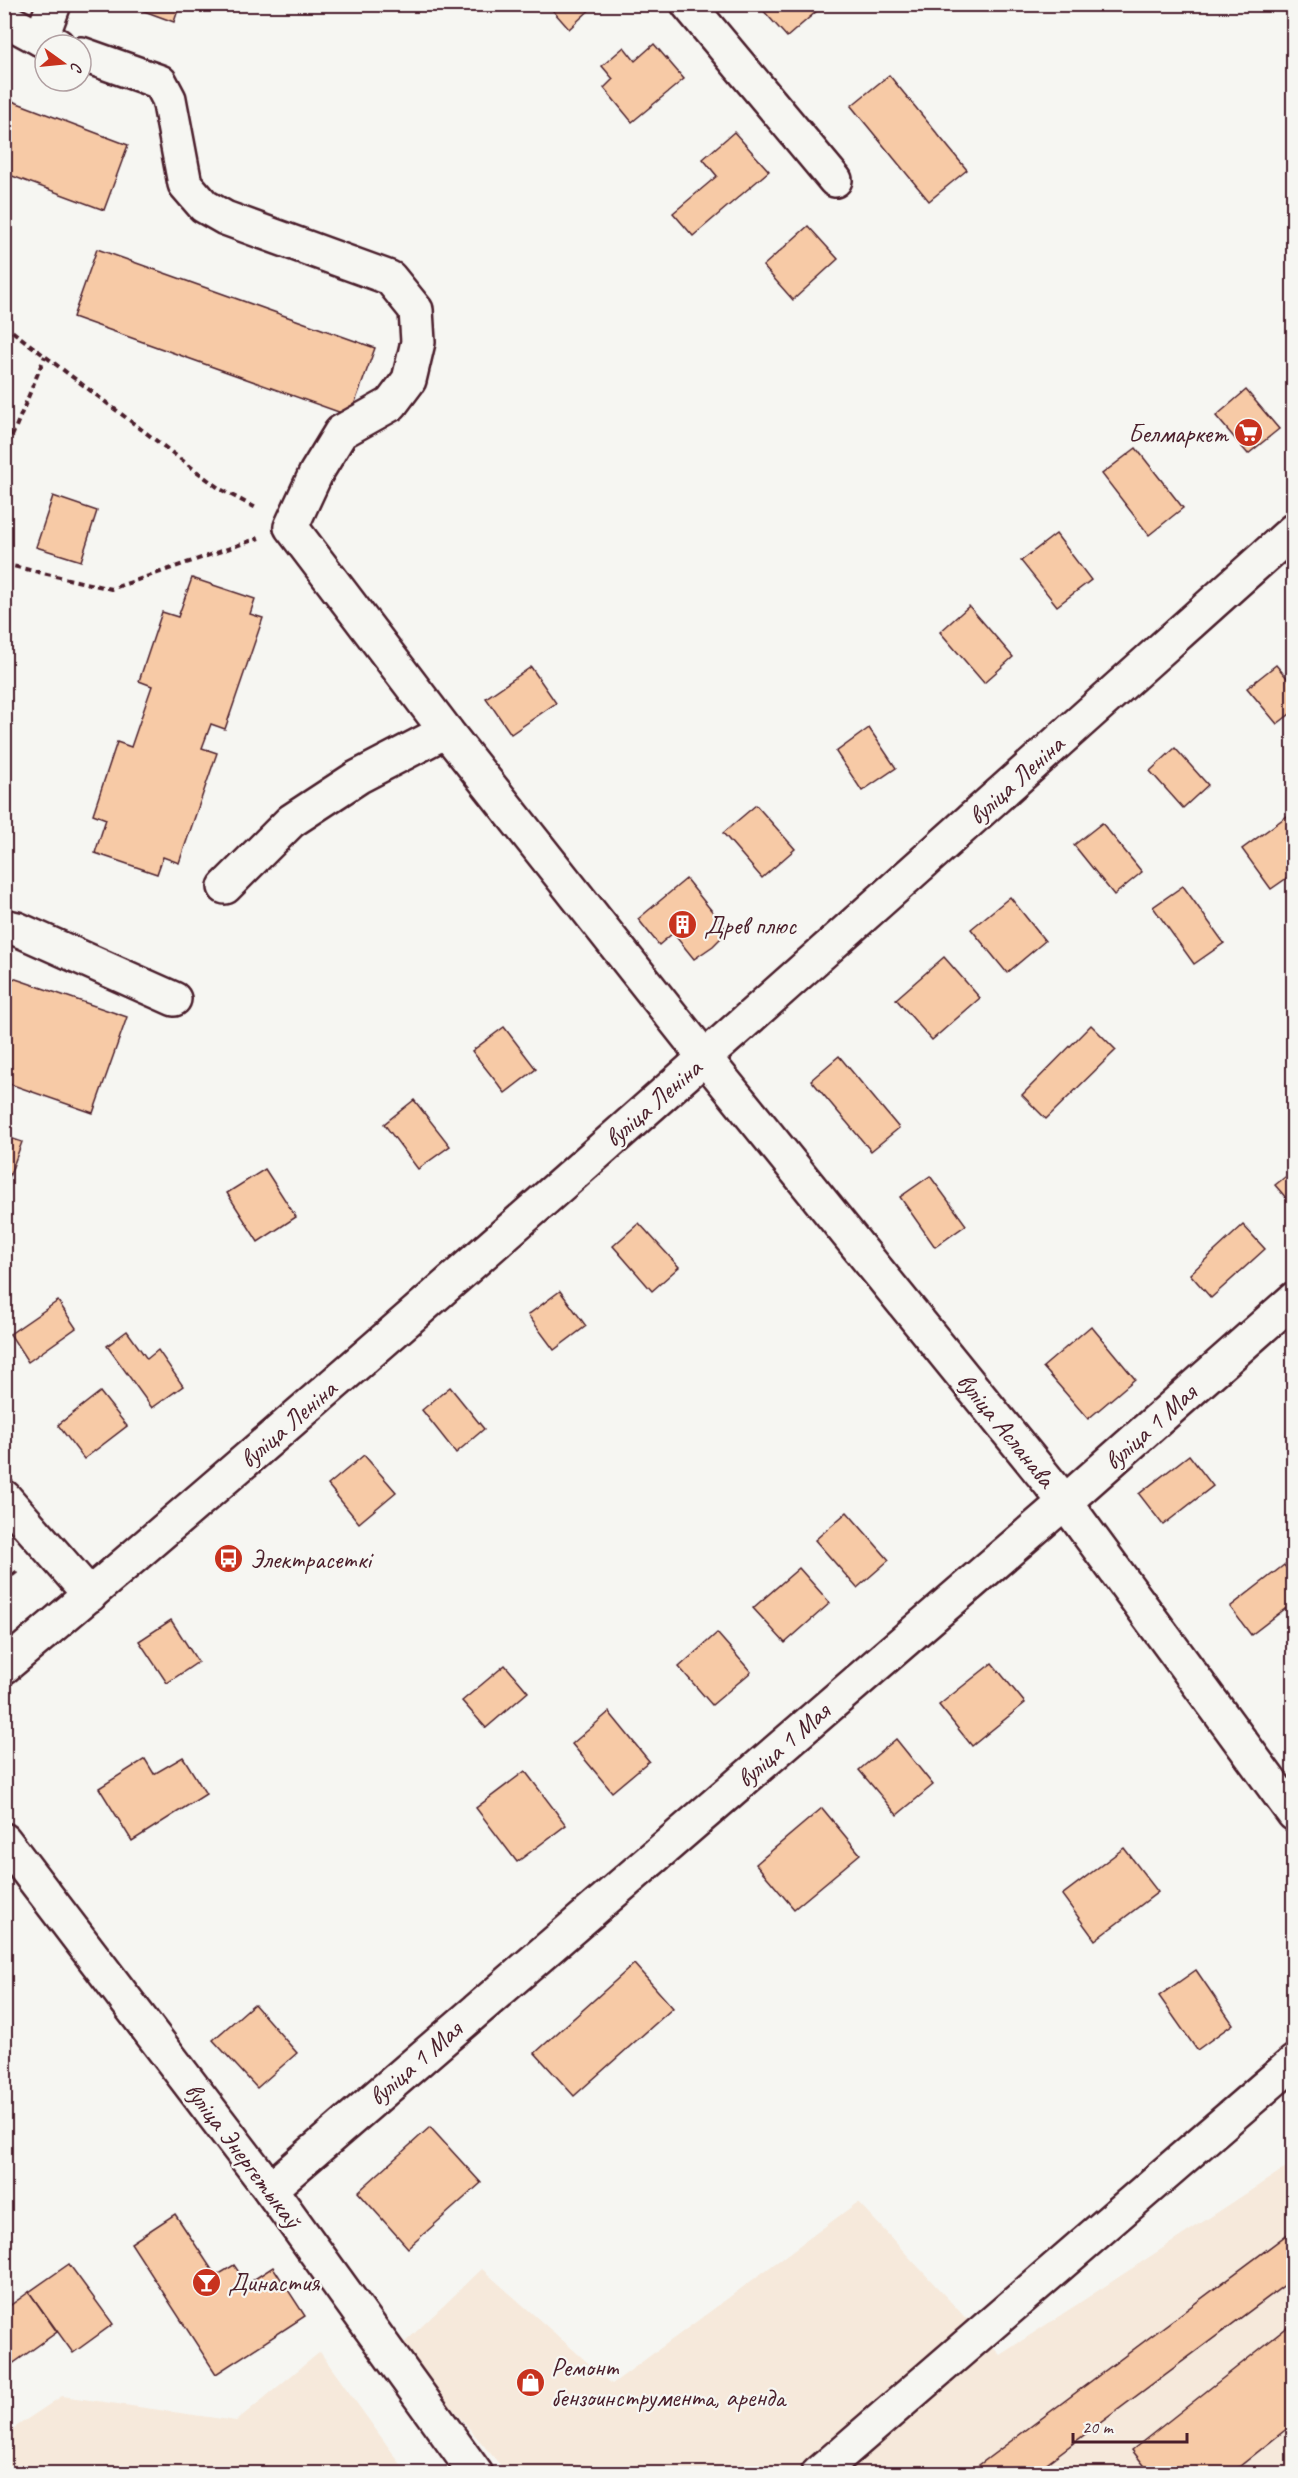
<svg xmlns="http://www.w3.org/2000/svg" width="1298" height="2478" viewBox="0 0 1298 2478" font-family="Caveat,sans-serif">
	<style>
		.built { fill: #f6e9db }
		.building { fill: #f7caa6; stroke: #4a1f2b; stroke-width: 1.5 }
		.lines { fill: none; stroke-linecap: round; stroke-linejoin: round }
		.minor-casing { stroke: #4a1f2b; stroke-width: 38 }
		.major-casing { stroke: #4a1f2b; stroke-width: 38 }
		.path { stroke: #4a1f2b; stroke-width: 4; stroke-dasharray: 6 4.5; stroke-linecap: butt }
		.minor { stroke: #f6f6f2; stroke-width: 33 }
		.major { stroke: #f6f6f2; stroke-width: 33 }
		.labels { text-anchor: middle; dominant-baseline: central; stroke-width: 4.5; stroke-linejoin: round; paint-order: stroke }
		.poi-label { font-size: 26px; fill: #4a1f2b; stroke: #f6f6f2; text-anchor: start }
		.street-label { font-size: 26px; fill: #4a1f2b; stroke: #f6f6f2 }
	</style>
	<rect width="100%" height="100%" fill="#f6f6f2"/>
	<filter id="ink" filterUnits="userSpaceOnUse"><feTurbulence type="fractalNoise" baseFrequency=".0167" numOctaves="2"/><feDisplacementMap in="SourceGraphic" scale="12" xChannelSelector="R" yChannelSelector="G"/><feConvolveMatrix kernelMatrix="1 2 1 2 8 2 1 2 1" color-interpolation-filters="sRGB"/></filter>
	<g filter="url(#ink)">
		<g class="built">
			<polygon points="1291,2164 1293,2166 1293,2473 507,2473 400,2347 482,2269 612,2384 858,2202 1000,2355"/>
			<polygon points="320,2352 407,2473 5,2473 5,2425 11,2430 62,2396 236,2421"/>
		</g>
		<g class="building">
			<polygon points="125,4 180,4 174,22"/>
			<polygon points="547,4 596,4 569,29"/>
			<polygon points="765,4 825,4 787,37 761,8"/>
			<polygon points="654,44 684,79 632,122 604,88 613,79 602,66 624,47 635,61"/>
			<polygon points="889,75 967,170 929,201 851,106"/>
			<polygon points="4,98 128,145 104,210 4,173"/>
			<polygon points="734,132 769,171 693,236 673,213 717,176 703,159"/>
			<polygon points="808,226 838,259 793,300 763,266"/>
			<polygon points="97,249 375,348 350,416 73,317"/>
			<polygon points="1246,390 1279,429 1248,454 1216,416"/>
			<polygon points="1136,448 1183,508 1149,535 1102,474"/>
			<polygon points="53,496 97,511 81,561 36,547"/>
			<polygon points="1056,534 1091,580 1057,606 1021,561"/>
			<polygon points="192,578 255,599 250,614 263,618 225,729 211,724 202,748 217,753 179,863 163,857 157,874 95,853 106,819 93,814 117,742 131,747 152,686 139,681 162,612 178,617"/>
			<polygon points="969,606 1013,657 984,683 940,632"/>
			<polygon points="1276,665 1294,686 1294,711 1277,724 1247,688"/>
			<polygon points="531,667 556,703 511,734 486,698"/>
			<polygon points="869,728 896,768 862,791 836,752"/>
			<polygon points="1175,748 1208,785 1183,808 1150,771"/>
			<polygon points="756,805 795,849 762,878 723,833"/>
			<polygon points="1287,816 1294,825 1294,873 1271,889 1242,849"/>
			<polygon points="1102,823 1142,872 1114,895 1074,845"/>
			<polygon points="686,879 728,931 713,946 694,959 673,933 659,945 638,919"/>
			<polygon points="1183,886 1224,943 1194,964 1153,907"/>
			<polygon points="1010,897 1045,941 1007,973 971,929"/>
			<polygon points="944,957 980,998 932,1040 896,999"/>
			<polygon points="4,975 127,1017 93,1113 4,1082"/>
			<polygon points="1091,1025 1116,1050 1046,1119 1022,1095"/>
			<polygon points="504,1027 536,1069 505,1093 472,1051"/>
			<polygon points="839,1056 899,1128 871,1151 811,1080"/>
			<polygon points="414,1100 450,1146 418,1169 384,1124"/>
			<polygon points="4,1136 22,1142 4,1191"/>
			<polygon points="265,1169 296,1217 258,1242 227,1193"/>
			<polygon points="1294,1170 1294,1207 1275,1185"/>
			<polygon points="930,1176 966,1225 935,1247 900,1197"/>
			<polygon points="639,1223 679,1267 652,1291 613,1246"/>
			<polygon points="1243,1225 1265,1249 1211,1298 1190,1274"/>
			<polygon points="560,1291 586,1326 554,1350 528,1315"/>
			<polygon points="58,1301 76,1328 28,1362 10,1334"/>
			<polygon points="1091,1326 1135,1379 1088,1419 1043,1367"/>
			<polygon points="127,1331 147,1359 158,1350 183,1386 152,1408 107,1346"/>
			<polygon points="450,1387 484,1429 456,1453 422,1410"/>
			<polygon points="100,1392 127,1426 84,1459 58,1425"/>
			<polygon points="364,1455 396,1492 359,1523 328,1485"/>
			<polygon points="1189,1455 1213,1486 1163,1525 1139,1494"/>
			<polygon points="847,1512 889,1560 857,1588 815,1540"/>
			<polygon points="1284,1565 1294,1578 1294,1602 1251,1635 1230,1607"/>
			<polygon points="799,1568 830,1603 785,1643 753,1608"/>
			<polygon points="171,1620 198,1662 167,1683 139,1641"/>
			<polygon points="717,1633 751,1672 712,1705 679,1667"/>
			<polygon points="992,1663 1025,1703 972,1746 939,1705"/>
			<polygon points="505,1665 528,1692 486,1728 462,1701"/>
			<polygon points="609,1712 649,1761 612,1792 572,1744"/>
			<polygon points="896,1739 933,1785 897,1815 859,1770"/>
			<polygon points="183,1757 206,1794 132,1841 99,1788 145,1759 154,1774"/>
			<polygon points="525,1771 566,1825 517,1862 476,1808"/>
			<polygon points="822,1808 860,1854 794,1909 756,1864"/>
			<polygon points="1124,1848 1158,1892 1095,1940 1062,1895"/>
			<polygon points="634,1964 673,2008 574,2096 535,2053"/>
			<polygon points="1196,1970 1233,2024 1197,2050 1159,1996"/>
			<polygon points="254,2004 297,2053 257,2088 213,2040"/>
			<polygon points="430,2127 481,2183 408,2248 358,2192"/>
			<polygon points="175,2214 216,2276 234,2265 247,2284 273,2267 305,2316 216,2374 131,2243"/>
			<polygon points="1293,2230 1294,2278 1032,2474 967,2474"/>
			<polygon points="69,2264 113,2324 73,2353 29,2292"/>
			<polygon points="29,2292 57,2332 8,2367 4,2362 4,2310"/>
			<polygon points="1294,2322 1294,2423 1230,2474 1151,2474 1132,2450"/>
		</g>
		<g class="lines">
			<defs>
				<g id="minor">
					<polyline points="688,4 835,180"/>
					<polyline points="4,19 41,39 57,45"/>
					<polyline points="41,39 54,4"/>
					<polyline points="81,54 160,82 169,99 185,184 204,206 225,218 390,278 416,310 418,342 409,380 391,404 341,432 316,473 291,527 446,731 705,1058 1065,1502 1294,1814"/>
					<polyline points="225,887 291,821 358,777 446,731"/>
					<polyline points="4,926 17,929 174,999"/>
					<polyline points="4,1497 90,1595"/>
					<polyline points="4,1840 270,2189 476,2474"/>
					<polyline points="270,2189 1065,1502 1294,1299"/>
					<polyline points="818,2474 1294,2062"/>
				</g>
				<path id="major" d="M4,1667C442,1297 867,913 1294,530"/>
			</defs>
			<use href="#minor" class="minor-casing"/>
			<use href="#major" class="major-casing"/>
			<g class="path">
				<polyline points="4,325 220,489 258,509"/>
				<polyline points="4,456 45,356"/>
				<polyline points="4,564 111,589 259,538"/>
				<polyline points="4,1582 20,1569"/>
			</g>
			<use href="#minor" class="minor"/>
			<use href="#major" class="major"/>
		</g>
	</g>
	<defs>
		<symbol id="supermarket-disc" viewBox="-11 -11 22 22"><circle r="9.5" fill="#c8321e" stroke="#f6f6f2"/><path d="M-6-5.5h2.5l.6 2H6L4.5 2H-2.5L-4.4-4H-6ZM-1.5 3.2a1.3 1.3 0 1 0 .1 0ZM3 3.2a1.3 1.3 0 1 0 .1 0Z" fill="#fff"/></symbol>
		<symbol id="building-disc" viewBox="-11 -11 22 22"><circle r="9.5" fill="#c8321e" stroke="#f6f6f2"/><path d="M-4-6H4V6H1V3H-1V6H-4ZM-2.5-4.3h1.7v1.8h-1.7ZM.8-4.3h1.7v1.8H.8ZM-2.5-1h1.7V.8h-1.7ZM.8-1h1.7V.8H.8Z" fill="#fff"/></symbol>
		<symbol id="bus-disc" viewBox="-11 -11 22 22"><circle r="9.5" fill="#c8321e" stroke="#f6f6f2"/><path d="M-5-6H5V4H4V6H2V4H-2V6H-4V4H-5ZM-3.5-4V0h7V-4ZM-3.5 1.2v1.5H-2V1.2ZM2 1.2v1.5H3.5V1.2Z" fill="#fff"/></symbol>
		<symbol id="bar-disc" viewBox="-11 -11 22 22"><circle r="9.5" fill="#c8321e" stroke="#f6f6f2"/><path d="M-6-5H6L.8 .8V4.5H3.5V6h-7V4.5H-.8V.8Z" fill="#fff"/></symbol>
		<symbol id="shop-disc" viewBox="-11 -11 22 22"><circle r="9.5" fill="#c8321e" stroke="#f6f6f2"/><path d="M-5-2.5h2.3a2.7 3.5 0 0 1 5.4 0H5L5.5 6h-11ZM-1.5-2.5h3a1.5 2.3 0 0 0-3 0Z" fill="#fff"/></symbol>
	</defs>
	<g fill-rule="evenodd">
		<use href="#supermarket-disc" x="1232" y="416" width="33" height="33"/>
		<use href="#building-disc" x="666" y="908" width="33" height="33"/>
		<use href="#bus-disc" x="212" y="1542" width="33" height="33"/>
		<use href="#bar-disc" x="190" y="2266" width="33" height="33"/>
		<use href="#shop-disc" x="514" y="2366" width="33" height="33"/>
	</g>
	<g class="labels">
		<g class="poi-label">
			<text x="1228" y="433" text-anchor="end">Белмаркет</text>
			<text x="704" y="925">Древ плюс</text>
			<text x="250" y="1559">Электрасеткі</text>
			<text x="228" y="2282">Династия</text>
			<text x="551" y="2367">Ремонт<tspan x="551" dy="30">бензоинструмента, аренда</tspan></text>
		</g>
		<g class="street-label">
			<text transform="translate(1016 780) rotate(-42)">вуліца Леніна</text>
			<text transform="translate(653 1103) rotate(-41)">вуліца Леніна</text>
			<text transform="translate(288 1424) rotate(-41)">вуліца Леніна</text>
			<text transform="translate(1150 1427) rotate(-42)">вуліца 1 Мая</text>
			<text transform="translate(1006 1430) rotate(51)">вуліца Асланава</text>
			<text transform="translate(783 1745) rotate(-41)">вуліца 1 Мая</text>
			<text transform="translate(415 2063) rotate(-41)">вуліца 1 Мая</text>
			<text transform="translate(243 2155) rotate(53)">вуліца Энергетыкаў</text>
		</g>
	</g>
	<rect width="1298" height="2478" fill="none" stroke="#f6f6f2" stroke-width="24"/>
	<rect x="12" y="12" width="1274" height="2454" fill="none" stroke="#4a1f2b" stroke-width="2" filter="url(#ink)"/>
	<g transform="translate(63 63) rotate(105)"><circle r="28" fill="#f6f6f2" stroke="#b1a0a2" stroke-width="1.5"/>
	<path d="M0-4.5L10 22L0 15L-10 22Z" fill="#c8321e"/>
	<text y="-9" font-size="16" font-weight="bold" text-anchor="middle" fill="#4a1f2b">С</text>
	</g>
	<path d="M1073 2433v9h114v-9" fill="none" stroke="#4a1f2b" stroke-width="3"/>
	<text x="1082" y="2433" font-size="18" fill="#4a1f2b" stroke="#f6f6f2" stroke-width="4.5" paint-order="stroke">20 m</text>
</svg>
